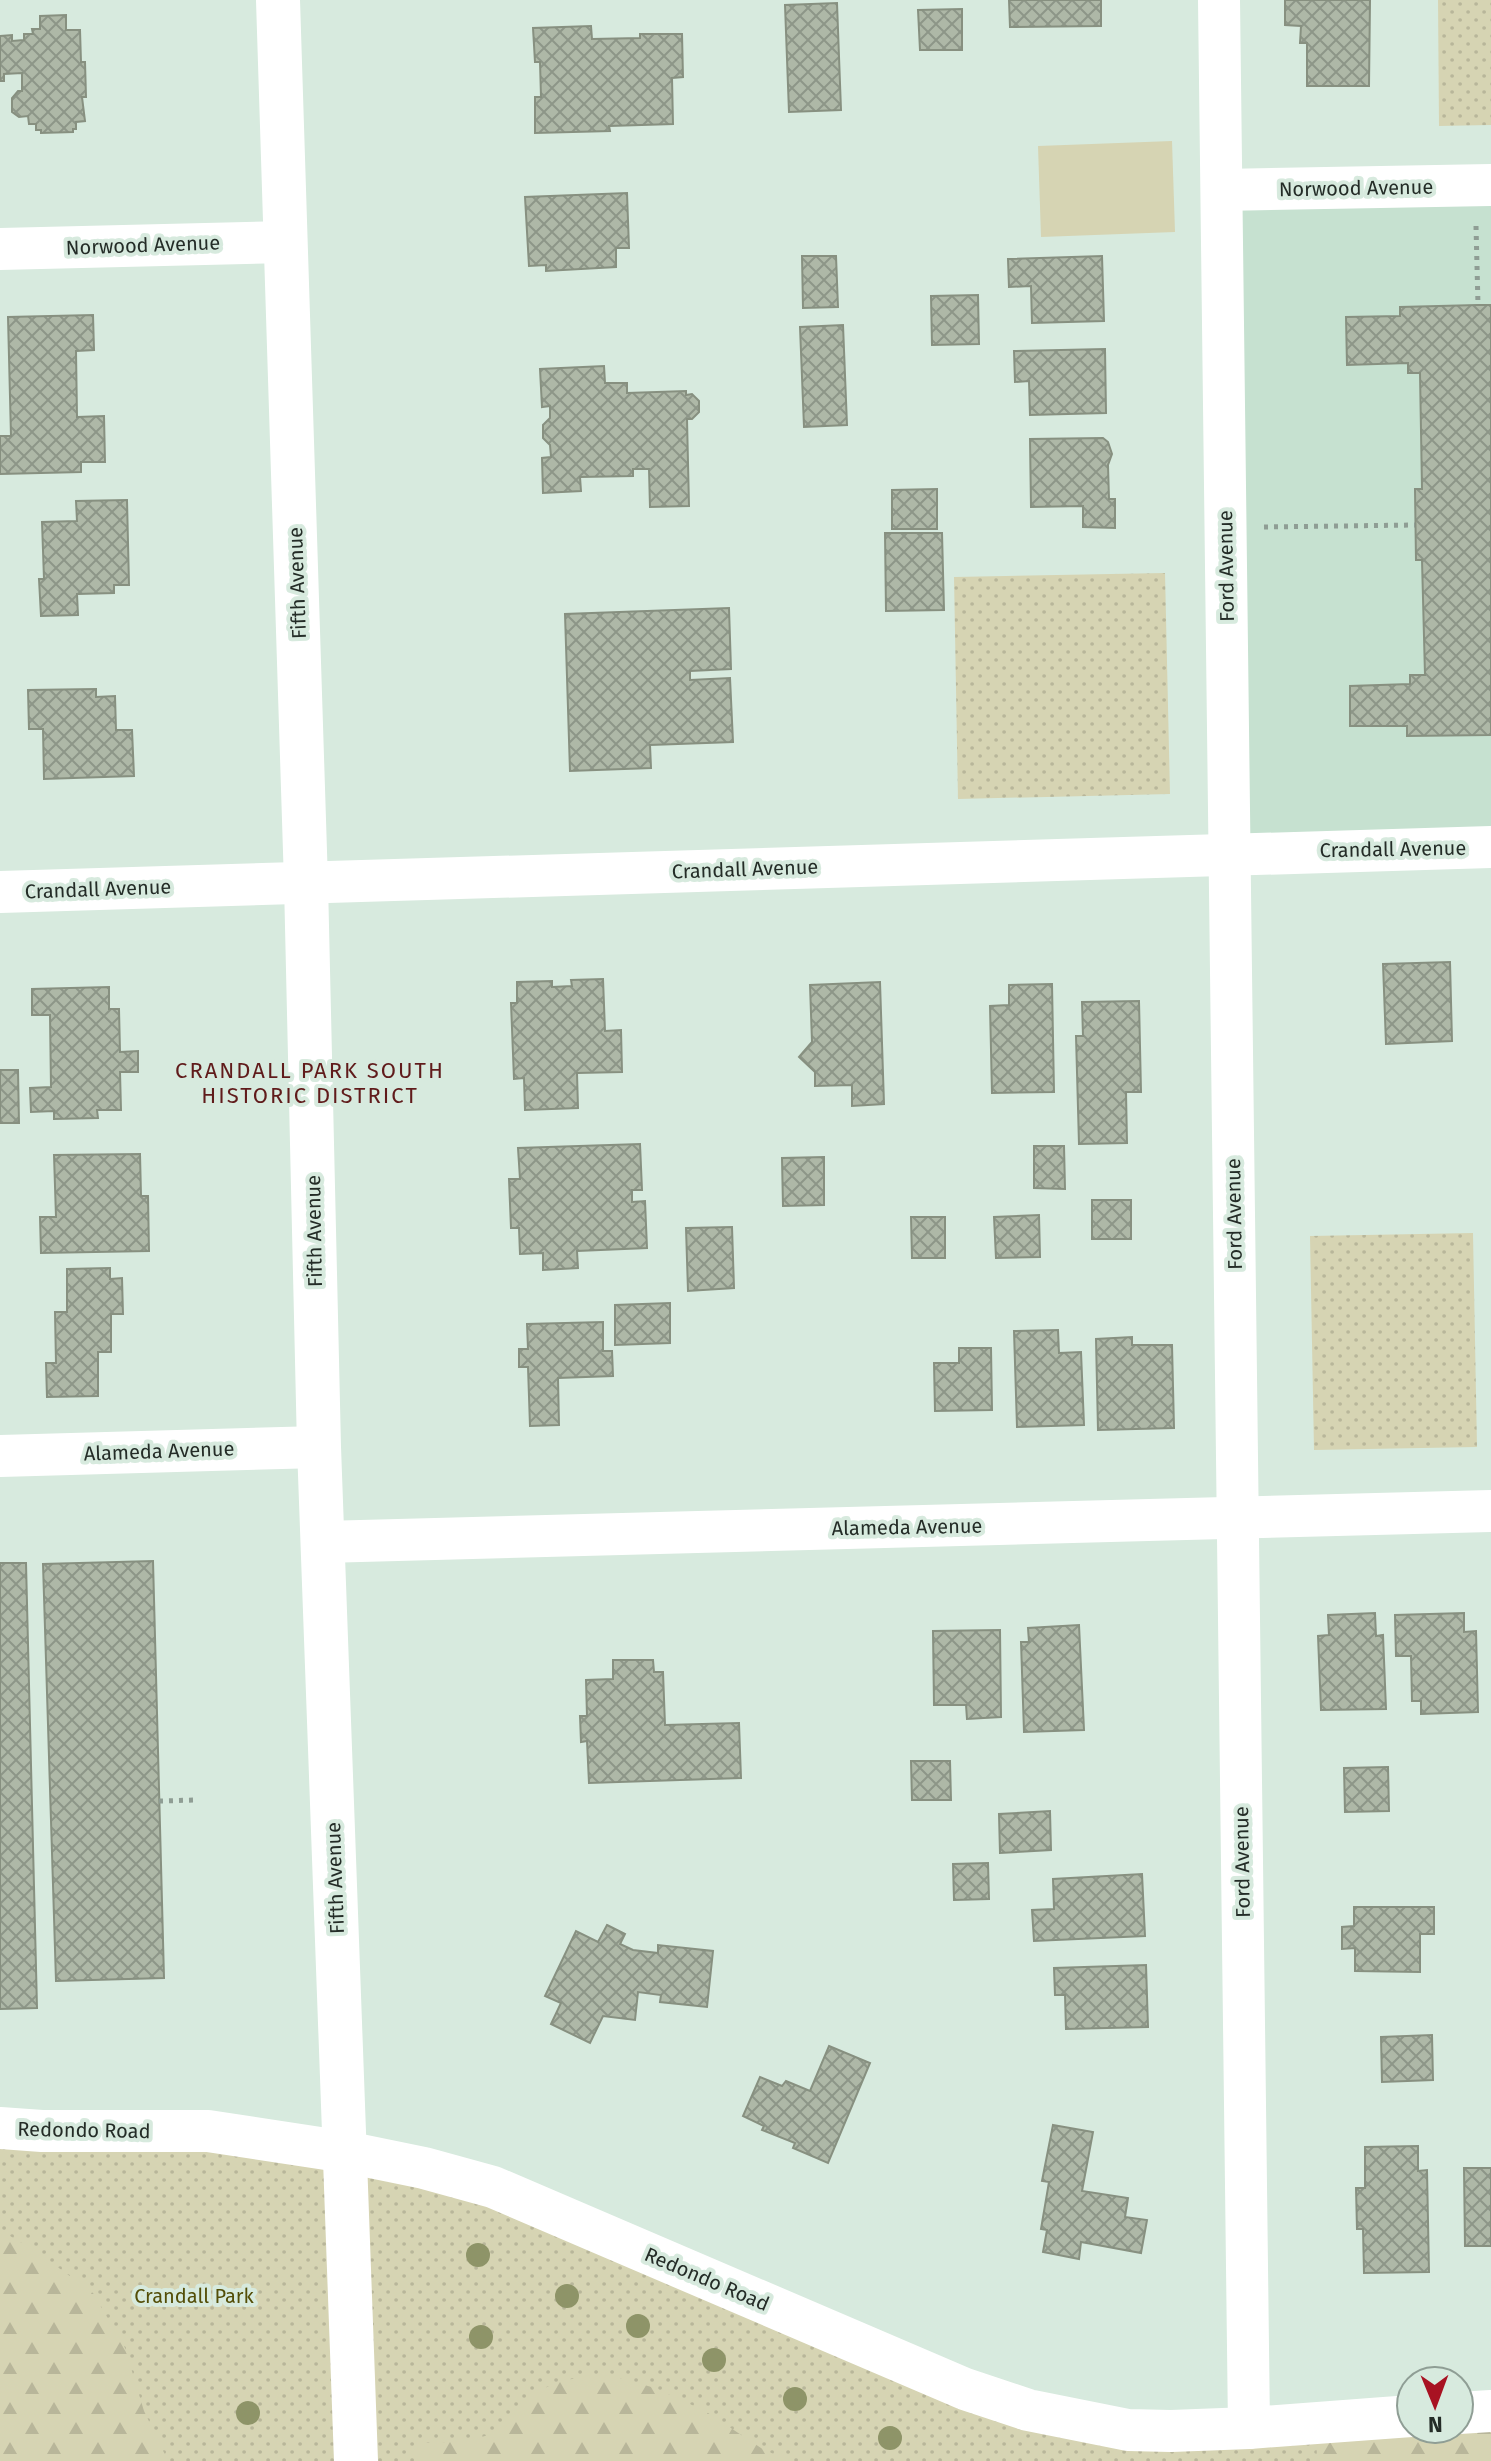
<svg xmlns="http://www.w3.org/2000/svg" width="1491" height="2461" viewBox="0 0 1491 2461" font-family="'Fira Sans',sans-serif">
	<style>
		.built { fill: #c6e1d0 }
		.grass { fill: url(#grass-dots) }
		.forest { fill: url(#forest-firs) }
		.garden { fill: #d6d4b3 }
		.building { fill: url(#building-cross-hatch); stroke: #879080; stroke-width: 2 }
		.lines { fill: none; stroke-linecap: round; stroke-linejoin: round }
		.path { stroke: #8f9d94; stroke-width: 5; stroke-dasharray: 4 6; stroke-linecap: butt }
		.street { stroke: #fff; stroke-width: 42 }
		.secondary { stroke: #fff; stroke-width: 44 }
		.tree { fill: #8e9468 }
		.labels { text-anchor: middle; dominant-baseline: central; stroke-width: 8; stroke-linejoin: round; paint-order: stroke }
		.street-label { font-size: 20px; fill: #242c27; stroke: #d7eade }
		.park-label { font-size: 20px; fill: #534e08; stroke: #d7eade }
		.neighbourhood-label { font-size: 22px; letter-spacing: 2px; fill: #601b1b; stroke: #d7eade }
	</style>
	<defs>
		<pattern id="grass-dots" width="8" height="8" patternUnits="userSpaceOnUse" patternTransform="scale(2)"><rect width="8" height="8" fill="#d6d4b3"/><path d="M2 2h.1M6 6h.1" fill="none" stroke="#b8b69a" stroke-width="1.8" stroke-linecap="round"/></pattern>
		<pattern id="forest-firs" width="22" height="20" patternUnits="userSpaceOnUse" patternTransform="scale(2)"><rect width="22" height="20" fill="#d6d4b3"/><path d="M5 1l3.5 6h-7zM16 11l3.5 6h-7z" fill="#b8b69a"/></pattern>
		<pattern id="building-cross-hatch" width="8" height="8" patternUnits="userSpaceOnUse" patternTransform="scale(2)"><rect width="8" height="8" fill="#aeb8a7"/><path d="M0 0l8 8M0 8l8-8" fill="none" stroke="#8d9688"/></pattern>
	</defs>
	<rect width="100%" height="100%" fill="#d7eade"/>
	<polygon class="built" points="1491,184 1491,847 1230,854 1222,190"/>
	<g class="grass">
		<polygon points="1438,0 1491,0 1491,125 1439,126"/>
		<polygon points="1165,573 1170,794 958,799 954,577"/>
		<polygon points="1473,1233 1477,1447 1314,1450 1310,1236"/>
		<polygon points="0,2128 346,2152 1028,2410 1411,2429 1491,2461 0,2461"/>
	</g>
	<g class="forest">
		<polygon points="0,2230 37,2252 93,2293 125,2348 144,2411 168,2461 0,2461"/>
		<path d="M616,2377L655,2388L705,2411L761,2448L788,2461H417V2443C439,2442 464,2443 485,2436C508,2429 521,2407 538,2393C560,2375 589,2378 616,2377Z"/>
		<polygon points="1491,2411 1491,2461 1317,2461 1316,2423 1411,2429 1459,2429"/>
	</g>
	<polygon class="garden" points="1172,141 1175,232 1041,237 1038,146"/>
	<g class="building">
		<polygon points="1009,0 1101,0 1101,26 1010,27"/>
		<polygon points="1285,0 1370,0 1369,86 1307,86 1307,43 1300,43 1301,26 1285,25"/>
		<polygon points="837,3 841,110 789,112 785,5"/>
		<polygon points="962,9 962,50 920,50 918,10"/>
		<polygon points="66,15 66,30 80,30 81,62 85,62 86,97 82,97 85,121 76,122 76,129 73,129 73,132 41,133 41,130 36,130 36,124 29,124 28,116 19,117 12,112 12,98 18,91 22,91 22,73 4,74 4,81 0,81 0,36 12,35 12,41 24,40 24,34 33,34 32,29 40,29 40,16"/>
		<polygon points="591,26 592,39 640,38 640,34 682,34 683,77 672,78 673,124 609,126 610,131 535,133 535,97 541,97 540,62 535,62 533,28"/>
		<polygon points="627,193 629,248 616,248 616,267 546,271 546,265 529,266 525,197"/>
		<polygon points="802,256 836,256 838,307 803,308"/>
		<polygon points="1102,256 1104,321 1032,323 1031,286 1009,287 1008,259"/>
		<polygon points="978,295 979,344 932,345 931,296"/>
		<polygon points="1478,305 1491,305 1491,735 1407,736 1407,726 1350,726 1350,686 1410,684 1410,675 1425,675 1422,560 1416,560 1415,489 1422,489 1420,373 1408,373 1408,363 1347,365 1346,317 1400,316 1400,307"/>
		<polygon points="93,315 94,350 76,351 77,417 104,416 105,462 81,462 81,472 0,474 0,436 11,436 8,317"/>
		<polygon points="843,325 847,425 804,427 800,327"/>
		<polygon points="1105,349 1106,413 1030,415 1029,381 1015,382 1014,351"/>
		<polygon points="604,366 605,383 627,383 627,393 686,391 686,395 692,394 699,401 699,412 692,419 687,419 689,506 650,507 649,469 633,469 633,476 580,477 581,491 543,493 542,458 551,457 550,445 543,438 543,425 550,418 550,406 542,407 540,369"/>
		<polygon points="1103,438 1108,442 1112,454 1108,465 1109,499 1115,499 1115,528 1083,527 1083,506 1031,507 1030,439"/>
		<polygon points="937,489 937,529 892,529 892,490"/>
		<polygon points="127,500 129,585 114,585 114,593 77,594 78,615 41,616 39,579 44,579 42,522 77,521 76,501"/>
		<polygon points="885,533 942,533 944,610 886,611"/>
		<polygon points="729,608 731,669 690,671 690,680 730,678 733,742 650,745 651,768 570,771 565,614"/>
		<polygon points="96,689 96,697 115,696 116,730 132,730 134,776 44,779 43,729 29,729 28,690"/>
		<polygon points="1450,962 1452,1041 1386,1044 1383,964"/>
		<polygon points="603,979 605,1031 621,1030 622,1072 577,1073 578,1108 525,1110 524,1078 514,1079 511,1003 517,1003 517,982 552,981 552,987 572,986 571,980"/>
		<polygon points="880,982 884,1104 852,1106 852,1085 815,1086 815,1072 799,1057 812,1042 810,985"/>
		<polygon points="1052,984 1054,1092 992,1093 990,1006 1009,1005 1009,985"/>
		<polygon points="109,987 109,1009 119,1009 120,1052 138,1051 138,1072 120,1072 121,1110 97,1110 98,1118 54,1119 54,1111 31,1112 30,1088 51,1087 50,1015 32,1015 32,989"/>
		<polygon points="1139,1001 1141,1092 1126,1092 1127,1143 1079,1144 1076,1036 1083,1036 1082,1002"/>
		<polygon points="0,1070 18,1070 19,1123 0,1123"/>
		<polygon points="640,1144 642,1190 632,1190 632,1202 645,1201 647,1248 577,1251 578,1268 543,1270 543,1253 520,1254 519,1228 511,1228 509,1179 520,1179 518,1148"/>
		<polygon points="1034,1146 1064,1146 1065,1189 1034,1188"/>
		<polygon points="140,1154 141,1196 148,1196 149,1251 41,1253 40,1217 56,1217 54,1155"/>
		<polygon points="824,1157 824,1205 783,1206 782,1158"/>
		<rect x="1092" y="1200" width="39" height="39"/>
		<polygon points="1039,1215 1040,1257 996,1258 994,1217"/>
		<polygon points="911,1217 945,1217 945,1258 912,1258"/>
		<polygon points="732,1227 734,1288 688,1291 686,1228"/>
		<polygon points="110,1268 110,1279 122,1278 123,1314 111,1314 111,1352 98,1352 98,1396 47,1397 46,1363 56,1363 55,1312 67,1312 67,1269"/>
		<polygon points="670,1303 670,1343 615,1345 615,1305"/>
		<polygon points="603,1322 603,1351 612,1351 613,1376 558,1378 559,1425 530,1426 528,1367 519,1367 519,1349 528,1349 527,1324"/>
		<polygon points="1058,1330 1059,1353 1081,1352 1084,1425 1017,1427 1014,1331"/>
		<polygon points="1132,1337 1132,1345 1172,1345 1174,1428 1098,1430 1096,1339"/>
		<polygon points="959,1348 991,1348 992,1410 935,1411 934,1363 959,1363"/>
		<polygon points="153,1561 164,1978 56,1981 43,1564"/>
		<polygon points="0,1563 26,1563 37,2008 0,2009"/>
		<polygon points="1375,1613 1376,1636 1383,1635 1386,1709 1321,1710 1318,1636 1329,1635 1328,1615"/>
		<polygon points="1464,1613 1464,1632 1476,1631 1478,1712 1421,1714 1421,1701 1412,1701 1411,1656 1396,1656 1395,1615"/>
		<polygon points="1079,1625 1084,1730 1024,1732 1021,1642 1029,1642 1028,1628"/>
		<polygon points="1000,1630 1001,1717 967,1719 966,1705 934,1705 933,1631"/>
		<polygon points="613,1660 653,1660 654,1672 663,1672 665,1725 739,1723 741,1778 589,1783 587,1741 581,1742 580,1716 587,1716 586,1680 613,1679"/>
		<polygon points="911,1761 950,1761 951,1800 912,1800"/>
		<polygon points="1388,1767 1389,1811 1345,1812 1344,1768"/>
		<polygon points="1050,1811 1051,1850 1000,1853 999,1814"/>
		<polygon points="988,1863 989,1899 954,1900 953,1864"/>
		<polygon points="1142,1874 1145,1936 1034,1941 1032,1910 1054,1909 1053,1879"/>
		<polygon points="1354,1907 1434,1907 1434,1934 1420,1934 1420,1972 1355,1971 1355,1948 1342,1949 1342,1927 1354,1926"/>
		<polygon points="607,1925 625,1934 620,1944 633,1950 658,1953 658,1945 713,1951 707,2007 660,2002 661,1995 638,1992 635,2020 603,2016 590,2043 551,2024 561,2003 545,1996 576,1931 598,1942"/>
		<polygon points="1146,1965 1148,2027 1066,2029 1065,1995 1055,1995 1054,1968"/>
		<polygon points="1432,2035 1433,2080 1382,2082 1381,2037"/>
		<polygon points="829,2046 870,2063 828,2163 793,2148 795,2143 762,2130 764,2126 743,2116 760,2077 782,2086 786,2081 810,2091"/>
		<polygon points="1053,2125 1093,2132 1082,2191 1128,2198 1125,2217 1147,2220 1141,2253 1081,2242 1079,2259 1043,2252 1047,2230 1041,2229 1049,2182 1042,2181"/>
		<polygon points="1418,2146 1418,2171 1427,2170 1429,2272 1364,2273 1363,2229 1357,2229 1356,2188 1365,2188 1365,2147"/>
		<polygon points="1464,2168 1491,2168 1491,2246 1465,2246"/>
	</g>
	<g class="lines">
		<g class="path">
			<polyline points="1476,226 1478,305"/>
			<polyline points="1264,527 1415,525"/>
			<polyline points="159,1801 197,1800"/>
		</g>
		<g class="street">
			<polyline points="1219,0 1249,2428"/>
			<polyline points="1222,190 1491,185"/>
			<polyline points="0,249 286,242"/>
			<polyline points="0,892 1491,847"/>
			<polyline points="0,1456 319,1447"/>
			<polyline points="323,1542 1491,1511"/>
			<polyline points="0,2128 42,2131 208,2131 346,2152 424,2168 493,2187 965,2389 1028,2410 1128,2430 1171,2431 1249,2428 1411,2416"/>
			<polyline points="1459,2413 1491,2411"/>
		</g>
		<polyline class="secondary" points="278,0 306,883 319,1447 356,2461"/>
	</g>
	<g class="tree">
		<circle cx="478" cy="2255" r="12"/>
		<circle cx="567" cy="2296" r="12"/>
		<circle cx="638" cy="2326" r="12"/>
		<circle cx="481" cy="2337" r="12"/>
		<circle cx="714" cy="2360" r="12"/>
		<circle cx="795" cy="2399" r="12"/>
		<circle cx="248" cy="2413" r="12"/>
		<circle cx="890" cy="2438" r="12"/>
	</g>
	<g class="labels">
		<g class="street-label">
			<text transform="translate(1356 188) rotate(-1)">Norwood Avenue</text>
			<text transform="translate(143 245) rotate(-2)">Norwood Avenue</text>
			<text transform="translate(1226 566) rotate(-91)">Ford Avenue</text>
			<text transform="translate(297 583) rotate(-92)">Fifth Avenue</text>
			<text transform="translate(1393 849) rotate(-1)">Crandall Avenue</text>
			<text transform="translate(745 869) rotate(-2)">Crandall Avenue</text>
			<text transform="translate(98 889) rotate(-2)">Crandall Avenue</text>
			<text transform="translate(1234 1214) rotate(-91)">Ford Avenue</text>
			<text transform="translate(314 1231) rotate(-91)">Fifth Avenue</text>
			<text transform="translate(159 1451) rotate(-2)">Alameda Avenue</text>
			<text transform="translate(907 1527) rotate(-1)">Alameda Avenue</text>
			<text transform="translate(1242 1862) rotate(-91)">Ford Avenue</text>
			<text transform="translate(335 1878) rotate(-92)">Fifth Avenue</text>
			<text transform="translate(84 2130) rotate(1)">Redondo Road</text>
			<text transform="translate(707 2279) rotate(23)">Redondo Road</text>
		</g>
		<g class="park-label">
			<text x="194" y="2296">Crandall Park</text>
		</g>
		<g class="neighbourhood-label">
			<text x="310" y="1070">CRANDALL PARK SOUTH<tspan x="310" dy="25">HISTORIC DISTRICT</tspan></text>
		</g>
	</g>
	<g transform="translate(1435 2405) rotate(179)"><circle r="38" fill="#d7eade" stroke="#8f9e95" stroke-width="2"/>
	<path d="M0-6L14 30L0 20L-14 30Z" fill="#a81222"/>
	<text y="-12" font-size="22" font-weight="bold" text-anchor="middle" fill="#242c27">N</text>
	</g>
</svg>
